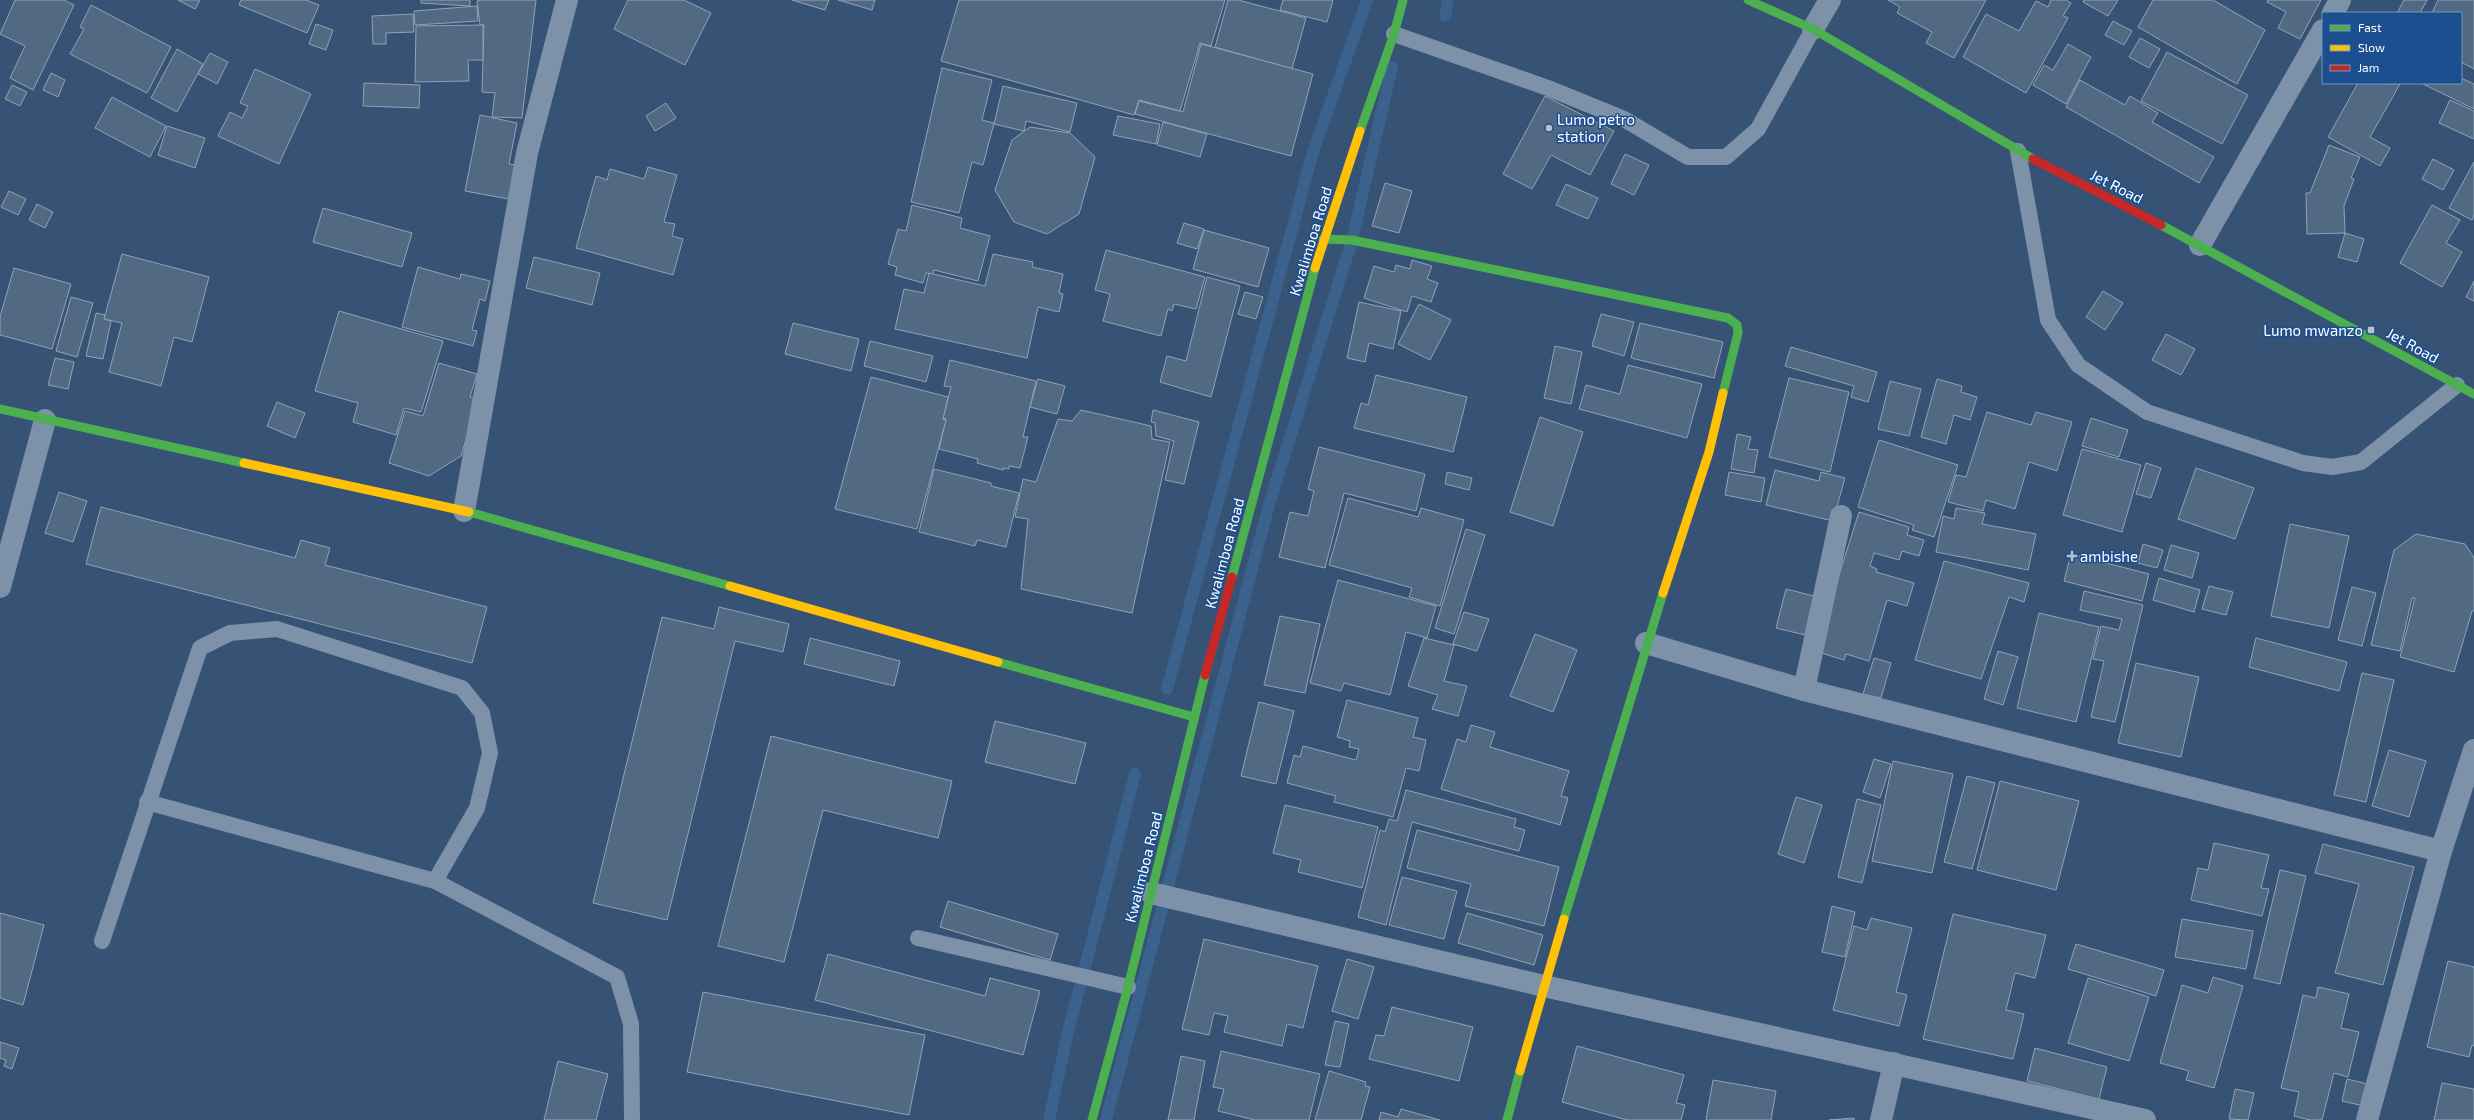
<svg xmlns="http://www.w3.org/2000/svg" width="2474" height="1120" viewBox="0 0 2474 1120" font-family="'Exo 2',sans-serif">
	<style>
		.lines { fill: none; stroke-linecap: round; stroke-linejoin: round }
		.stream { stroke: #3b618d; stroke-width: 12 }
		.building { fill: #526984; stroke: #92a2b6 }
		.lane { stroke: #7d92a8; stroke-width: 16 }
		.street { stroke: #7d92a8; stroke-width: 22 }
		.fast { stroke: #4caf50; stroke-width: 9 }
		.slow { stroke: #ffc107; stroke-width: 9 }
		.jam { stroke: #c62828; stroke-width: 9 }
		.poi-dot { fill: #b9c2ce; stroke: #1b4f8f; stroke-width: 1.5 }
		.labels { text-anchor: middle; dominant-baseline: central; stroke-width: 3; stroke-linejoin: round; paint-order: stroke }
		.poi-label { font-size: 15px; fill: #fff; stroke: #1b4f8f; text-anchor: start }
		.street-label { font-size: 15px; fill: #fff; stroke: #1b4f8f }
	</style>
	<rect width="100%" height="100%" fill="#365274"/>
	<g class="lines">
		<g class="stream">
			<polyline points="1445,16 1448,0"/>
			<polyline points="1167,689 1313,152 1367,0"/>
			<polyline points="1049,1120 1067,1036 1135,774"/>
			<polyline points="1106,1120 1269,505 1352,240 1392,67"/>
		</g>
	</g>
	<g class="building">
		<polygon points="15,0 64,0 74,5 33,90 10,78 25,46 0,34"/>
		<polygon points="178,0 200,0 195,9"/>
		<polygon points="241,0 306,0 319,5 307,33 239,5"/>
		<polygon points="421,0 470,0 470,6 421,3"/>
		<polygon points="482,0 536,0 522,118 492,117 495,93 482,92 484,25 480,25 477,1"/>
		<polygon points="628,0 684,0 711,13 685,65 614,29"/>
		<polygon points="792,0 829,0 825,10"/>
		<polygon points="838,0 875,0 872,10"/>
		<polygon points="959,0 1225,0 1211,46 1200,43 1180,111 1139,100 1134,115 941,61"/>
		<polygon points="1228,0 1238,0 1306,18 1292,69 1215,47"/>
		<polygon points="1283,0 1333,0 1327,22 1280,10"/>
		<polygon points="1888,0 1986,0 1954,58 1926,43 1932,32 1897,13 1900,7"/>
		<polygon points="2051,0 2066,0 2071,3 2063,16 2068,18 2026,93 1963,57 1986,14 2019,31 2036,1 2048,7"/>
		<polygon points="2084,0 2118,0 2108,16 2083,2"/>
		<polygon points="2153,0 2213,0 2265,30 2237,84 2138,27"/>
		<polygon points="2268,0 2321,0 2300,39 2278,28 2286,12 2267,2"/>
		<polygon points="2404,0 2427,0 2420,13 2397,13"/>
		<polygon points="2438,0 2474,0 2474,69 2461,62 2461,13 2432,13"/>
		<polygon points="91,5 171,47 147,93 70,54 84,29 80,27"/>
		<polygon points="477,6 478,21 415,25 414,11"/>
		<polygon points="413,14 414,32 386,33 386,44 373,44 372,16"/>
		<polygon points="2113,21 2132,31 2124,45 2105,35"/>
		<polygon points="316,24 333,30 326,50 309,44"/>
		<polygon points="483,25 483,60 468,60 469,81 415,82 416,26"/>
		<polygon points="2140,38 2160,49 2149,68 2129,57"/>
		<polygon points="1201,44 1313,74 1291,156 1135,114 1139,101 1183,112"/>
		<polygon points="2068,44 2091,57 2066,104 2033,85 2044,65 2053,70"/>
		<polygon points="177,49 203,64 177,112 151,98"/>
		<polygon points="2167,52 2248,95 2222,144 2141,101"/>
		<polygon points="210,53 228,62 217,84 198,74"/>
		<polygon points="942,68 992,80 982,120 994,123 983,165 972,162 959,213 911,202"/>
		<polygon points="255,69 311,94 279,164 218,136 230,112 242,118 248,106 240,103"/>
		<polygon points="51,73 65,80 58,97 43,90"/>
		<polygon points="2461,78 2474,84 2474,109 2421,83 2461,83"/>
		<polygon points="2080,80 2125,105 2130,96 2158,113 2152,122 2214,157 2199,183 2066,107"/>
		<polygon points="364,83 420,85 419,108 363,106"/>
		<polygon points="2358,83 2400,84 2370,137 2390,148 2380,166 2328,137"/>
		<polygon points="12,85 27,92 20,106 5,99"/>
		<polygon points="1003,86 1077,103 1070,132 1026,121 1024,131 994,124"/>
		<polygon points="1545,96 1614,131 1590,175 1551,155 1532,189 1503,174"/>
		<polygon points="112,97 166,126 150,157 95,128"/>
		<polygon points="2450,100 2474,111 2474,139 2439,123"/>
		<polygon points="666,103 676,118 655,131 646,116"/>
		<polygon points="480,115 517,123 509,164 516,165 509,199 465,191"/>
		<polygon points="1118,116 1160,124 1156,144 1113,135"/>
		<polygon points="1163,122 1207,134 1200,157 1157,145"/>
		<polygon points="167,126 205,138 195,168 158,155"/>
		<polygon points="1030,127 1070,133 1095,157 1079,214 1047,234 1014,222 995,190 1012,140"/>
		<polygon points="2329,145 2360,157 2351,178 2354,179 2344,206 2345,233 2307,234 2306,193 2310,193"/>
		<polygon points="1625,154 1649,165 1634,195 1611,184"/>
		<polygon points="2433,159 2454,170 2443,190 2422,179"/>
		<polygon points="2474,162 2474,215 2472,220 2449,208"/>
		<polygon points="648,167 677,175 664,222 675,224 672,236 683,239 673,275 576,248 596,176 607,180 610,169 644,179"/>
		<polygon points="1385,183 1412,191 1399,233 1372,226"/>
		<polygon points="1566,184 1598,198 1588,219 1556,205"/>
		<polygon points="9,191 26,199 18,215 1,207"/>
		<polygon points="37,204 53,212 45,228 29,220"/>
		<polygon points="912,205 962,218 960,228 990,236 978,281 934,270 933,274 926,273 923,283 895,275 897,267 888,264 898,229 906,231"/>
		<polygon points="2432,205 2460,220 2446,243 2462,252 2442,287 2400,263"/>
		<polygon points="323,208 412,233 402,267 313,242"/>
		<polygon points="1184,223 1204,229 1197,249 1177,243"/>
		<polygon points="1204,230 1269,248 1258,287 1193,269"/>
		<polygon points="2345,233 2364,239 2357,262 2338,257"/>
		<polygon points="1106,250 1205,277 1196,309 1174,304 1172,311 1168,309 1161,336 1103,321 1110,294 1095,290"/>
		<polygon points="122,254 209,277 192,342 174,337 161,386 109,372 122,323 104,319"/>
		<polygon points="993,254 1033,262 1032,267 1063,274 1059,293 1063,294 1059,312 1038,307 1027,358 895,329 904,289 924,293 929,273 985,286"/>
		<polygon points="534,257 600,273 592,305 526,288"/>
		<polygon points="1412,260 1432,266 1427,279 1438,283 1431,302 1412,296 1407,312 1364,298 1374,266 1394,272 1396,265 1410,269"/>
		<polygon points="418,267 460,279 461,274 490,281 485,301 480,299 472,330 477,331 473,346 402,327"/>
		<polygon points="14,268 71,284 52,349 0,335 0,317"/>
		<polygon points="1207,277 1240,286 1211,397 1160,382 1167,356 1186,361"/>
		<polygon points="2474,281 2474,301 2466,297"/>
		<polygon points="2103,291 2123,303 2105,330 2086,317"/>
		<polygon points="1245,292 1263,297 1256,319 1238,314"/>
		<polygon points="71,297 93,303 77,357 56,351"/>
		<polygon points="1359,302 1401,311 1393,349 1369,343 1365,362 1347,358"/>
		<polygon points="1419,304 1451,320 1430,360 1398,344"/>
		<polygon points="339,311 443,341 421,412 404,408 396,435 353,422 358,403 315,391"/>
		<polygon points="96,313 105,315 104,319 111,321 103,359 86,356"/>
		<polygon points="1601,314 1634,322 1624,356 1592,346"/>
		<polygon points="793,323 859,339 851,371 785,354"/>
		<polygon points="1640,323 1723,342 1714,378 1631,358"/>
		<polygon points="2166,334 2195,349 2181,375 2152,360"/>
		<polygon points="870,341 933,356 926,382 864,366"/>
		<polygon points="1555,346 1582,352 1571,404 1544,398"/>
		<polygon points="1791,347 1877,372 1868,402 1851,397 1854,386 1785,366"/>
		<polygon points="55,358 74,362 68,389 48,385"/>
		<polygon points="950,360 1036,381 1023,437 1028,437 1020,468 1009,466 1009,469 1003,468 1003,470 977,463 978,459 939,449 946,419 943,418 951,387 944,386"/>
		<polygon points="439,363 477,374 470,397 478,399 461,456 429,476 389,463 405,411 423,416"/>
		<polygon points="1628,365 1702,384 1687,438 1579,409 1586,385 1620,394"/>
		<polygon points="1376,375 1467,397 1453,452 1354,428 1361,403 1368,405"/>
		<polygon points="871,377 948,397 943,419 946,420 917,529 835,509"/>
		<polygon points="1789,378 1849,392 1830,472 1769,457"/>
		<polygon points="1038,379 1065,386 1057,414 1030,407"/>
		<polygon points="1937,379 1962,386 1961,392 1977,397 1970,420 1954,415 1946,444 1921,437"/>
		<polygon points="1890,381 1921,389 1909,436 1878,429"/>
		<polygon points="277,402 305,413 295,438 267,426"/>
		<polygon points="1081,410 1151,426 1152,439 1170,442 1132,613 1021,589 1028,519 1015,517 1023,479 1036,482 1058,419 1072,421"/>
		<polygon points="1153,410 1199,422 1184,484 1165,480 1174,441 1156,436 1155,423 1151,422"/>
		<polygon points="1987,412 2031,425 2036,412 2072,422 2057,471 2029,462 2015,509 1986,500 1983,511 1948,502 1956,475 1966,477"/>
		<polygon points="1540,417 1583,432 1553,526 1510,512"/>
		<polygon points="2091,418 2128,430 2119,457 2082,446"/>
		<polygon points="1737,434 1751,437 1748,449 1758,450 1754,473 1731,469"/>
		<polygon points="1879,440 1958,465 1934,537 1912,530 1914,525 1858,507"/>
		<polygon points="1319,447 1425,474 1416,511 1344,493 1325,568 1279,557 1290,512 1308,516 1314,491 1308,489"/>
		<polygon points="2082,449 2141,465 2122,532 2063,515"/>
		<polygon points="2146,463 2161,468 2151,498 2136,494"/>
		<polygon points="2196,468 2254,488 2235,539 2178,519"/>
		<polygon points="934,469 991,483 991,486 1019,493 1006,547 977,540 975,546 919,532"/>
		<polygon points="1775,470 1819,481 1821,472 1845,478 1833,521 1766,505"/>
		<polygon points="1447,472 1472,478 1469,490 1445,484"/>
		<polygon points="1729,472 1765,478 1761,502 1725,495"/>
		<polygon points="59,492 87,501 73,542 45,533"/>
		<polygon points="1348,498 1418,517 1421,508 1464,520 1440,606 1409,597 1412,588 1329,565"/>
		<polygon points="101,507 295,558 301,540 330,548 325,565 487,607 472,663 86,564"/>
		<polygon points="1956,508 1985,513 1982,524 2036,534 2028,570 1936,552 1943,516 1954,519"/>
		<polygon points="1859,512 1909,527 1907,535 1924,540 1919,556 1902,551 1899,560 1874,553 1870,566 1877,569 1876,572 1914,583 1907,606 1887,600 1869,661 1846,654 1844,660 1815,651"/>
		<polygon points="2290,524 2349,536 2329,628 2271,616"/>
		<polygon points="1466,529 1485,535 1454,634 1435,628"/>
		<polygon points="2416,534 2465,544 2474,558 2474,611 2472,611 2454,672 2400,657 2415,598 2412,598 2400,651 2371,645 2394,550"/>
		<polygon points="2143,544 2163,550 2157,568 2138,563"/>
		<polygon points="2171,545 2199,553 2192,578 2164,570"/>
		<polygon points="2071,554 2149,574 2142,601 2064,581"/>
		<polygon points="1944,561 2029,583 2024,602 2009,597 1981,679 1915,660"/>
		<polygon points="2159,578 2200,590 2194,612 2153,600"/>
		<polygon points="1338,580 1436,606 1427,638 1406,632 1390,695 1344,683 1341,691 1310,683"/>
		<polygon points="2209,586 2233,592 2226,615 2202,609"/>
		<polygon points="2352,587 2376,593 2362,646 2338,640"/>
		<polygon points="1786,589 1814,596 1805,635 1776,628"/>
		<polygon points="2084,591 2143,605 2115,722 2091,717 2104,661 2093,659 2101,626 2119,630 2122,619 2080,610"/>
		<polygon points="719,607 789,624 783,652 735,641 667,920 593,903 662,617 714,629"/>
		<polygon points="1464,612 1489,619 1477,651 1453,644"/>
		<polygon points="2039,613 2099,627 2076,722 2017,708"/>
		<polygon points="1280,616 1320,624 1305,693 1264,685"/>
		<polygon points="1535,634 1577,650 1553,712 1510,696"/>
		<polygon points="810,638 900,661 894,686 804,664"/>
		<polygon points="1424,638 1454,645 1444,681 1467,686 1458,716 1432,709 1438,695 1408,686"/>
		<polygon points="2256,638 2347,662 2339,691 2249,667"/>
		<polygon points="1998,651 2018,657 2003,705 1984,699"/>
		<polygon points="1874,658 1891,663 1881,698 1863,694"/>
		<polygon points="2136,663 2199,677 2181,757 2118,743"/>
		<polygon points="2362,673 2394,680 2366,802 2334,795"/>
		<polygon points="1347,700 1418,718 1413,737 1426,740 1419,771 1406,768 1393,817 1334,802 1336,796 1287,783 1294,755 1300,757 1303,746 1356,760 1359,749 1349,747 1350,741 1337,737"/>
		<polygon points="1259,702 1294,711 1276,784 1241,776"/>
		<polygon points="995,721 1086,743 1075,784 985,762"/>
		<polygon points="1471,725 1495,732 1490,747 1569,771 1561,796 1568,798 1560,825 1441,789 1457,739 1466,742"/>
		<polygon points="771,736 952,781 938,838 823,810 784,962 718,946"/>
		<polygon points="2389,750 2426,761 2409,817 2372,806"/>
		<polygon points="1874,759 1891,764 1880,798 1863,792"/>
		<polygon points="1893,761 1953,774 1932,873 1872,861"/>
		<polygon points="1967,776 1995,783 1972,869 1944,862"/>
		<polygon points="2000,781 2079,801 2056,890 1977,870"/>
		<polygon points="1406,790 1516,819 1514,827 1525,830 1519,851 1412,822 1386,925 1358,917 1380,830 1385,832 1389,819 1397,821"/>
		<polygon points="1796,797 1822,805 1804,863 1778,854"/>
		<polygon points="1857,799 1881,805 1862,883 1838,877"/>
		<polygon points="1285,805 1378,827 1362,888 1298,872 1301,860 1273,853"/>
		<polygon points="1417,830 1559,867 1544,926 1465,906 1471,884 1407,868"/>
		<polygon points="2214,843 2269,855 2261,888 2269,889 2262,916 2191,900 2198,868 2208,870"/>
		<polygon points="2323,844 2414,867 2383,985 2335,973 2359,884 2315,873"/>
		<polygon points="2280,870 2306,876 2280,984 2254,978"/>
		<polygon points="1402,877 1457,891 1444,939 1389,925"/>
		<polygon points="948,901 1058,934 1050,960 940,927"/>
		<polygon points="1832,906 1855,912 1845,957 1822,952"/>
		<polygon points="0,913 44,925 23,1005 0,998"/>
		<polygon points="1467,913 1543,935 1534,965 1458,943"/>
		<polygon points="1953,914 2046,935 2035,978 2015,973 2006,1010 2024,1014 2013,1059 1923,1039"/>
		<polygon points="1871,918 1912,928 1896,992 1907,995 1899,1026 1833,1010 1854,926 1867,930"/>
		<polygon points="2182,919 2253,931 2246,969 2175,957"/>
		<polygon points="1204,939 1318,966 1303,1028 1287,1024 1282,1046 1224,1032 1228,1016 1214,1013 1209,1035 1182,1029"/>
		<polygon points="2076,944 2164,970 2156,996 2068,969"/>
		<polygon points="828,954 985,996 990,978 1040,991 1023,1055 815,1000"/>
		<polygon points="1347,959 1374,967 1358,1019 1332,1011"/>
		<polygon points="2448,961 2474,967 2474,1046 2472,1045 2469,1057 2427,1047"/>
		<polygon points="2213,977 2243,986 2214,1088 2186,1080 2189,1071 2160,1063 2182,985 2208,993"/>
		<polygon points="2088,978 2149,997 2129,1061 2068,1043"/>
		<polygon points="2318,987 2349,994 2341,1028 2359,1032 2348,1077 2334,1073 2322,1120 2310,1120 2294,1116 2299,1092 2281,1088 2303,995 2316,998"/>
		<polygon points="703,992 925,1035 909,1115 687,1072"/>
		<polygon points="1392,1007 1473,1027 1459,1081 1369,1059 1376,1035 1384,1036"/>
		<polygon points="1335,1021 1349,1024 1340,1067 1325,1065"/>
		<polygon points="0,1042 19,1048 12,1069 4,1066 6,1060 0,1058"/>
		<polygon points="1577,1046 1684,1075 1676,1103 1685,1105 1681,1120 1627,1120 1562,1102"/>
		<polygon points="2035,1048 2107,1067 2099,1099 2027,1081"/>
		<polygon points="1221,1051 1320,1074 1309,1120 1255,1120 1218,1111 1224,1089 1213,1087"/>
		<polygon points="1181,1056 1205,1061 1194,1120 1168,1120"/>
		<polygon points="558,1061 608,1074 596,1120 544,1120"/>
		<polygon points="1329,1071 1366,1082 1365,1086 1370,1087 1361,1120 1315,1120"/>
		<polygon points="2347,1079 2368,1084 2364,1106 2342,1101"/>
		<polygon points="1713,1080 1776,1091 1771,1120 1706,1120"/>
		<polygon points="2442,1083 2474,1089 2474,1120 2434,1120"/>
		<polygon points="2235,1089 2254,1093 2248,1120 2229,1119"/>
		<polygon points="1401,1109 1440,1120 1379,1120 1381,1112 1398,1117"/>
		<polygon points="1854,1118 1854,1120 1829,1120"/>
	</g>
	<g class="lines">
		<g class="lane">
			<polyline points="1394,34 1548,88 1624,119 1688,157 1726,157 1758,129 1813,29"/>
			<polyline points="2018,151 2048,320 2078,365 2147,412 2303,463 2332,467 2361,462 2457,385"/>
			<polyline points="147,802 435,881 617,977 631,1024 632,1120"/>
			<polyline points="918,938 1128,987"/>
			<polyline points="102,941 200,648 230,633 277,629 462,688 482,713 490,753 477,808 435,881"/>
		</g>
		<g class="street">
			<polyline points="2333,13 2340,0"/>
			<polyline points="1813,29 1830,0"/>
			<polyline points="2200,245 2323,30"/>
			<polyline points="464,511 527,153 567,0"/>
			<polyline points="0,587 45,420"/>
			<polyline points="1646,643 1804,690 2441,851"/>
			<polyline points="1804,690 1841,516"/>
			<polyline points="1151,893 1544,986 2145,1120"/>
			<polyline points="1881,1120 1894,1063"/>
			<polyline points="2367,1120 2441,851 2474,750"/>
		</g>
		<g class="fast">
			<polyline points="1748,0 1813,29 2033,159"/>
			<polyline points="1360,131 1394,34 1403,0"/>
			<polyline points="2161,225 2474,394"/>
			<polyline points="1323,239 1352,240 1728,318 1737,325 1738,333 1723,393"/>
			<polyline points="0,409 244,463"/>
			<polyline points="469,512 730,586"/>
			<polyline points="1232,577 1315,268"/>
			<polyline points="998,662 1194,717"/>
			<polyline points="1564,919 1663,593"/>
			<polyline points="1092,1120 1128,987 1205,675"/>
			<polyline points="1507,1120 1520,1071"/>
		</g>
		<g class="slow">
			<polyline points="1315,268 1360,131"/>
			<polyline points="244,463 469,512"/>
			<polyline points="730,586 998,662"/>
			<polyline points="1663,593 1709,452 1723,393"/>
			<polyline points="1520,1071 1564,919"/>
		</g>
		<g class="jam">
			<polyline points="2033,159 2161,225"/>
			<polyline points="1205,675 1232,577"/>
		</g>
	</g>
	<g class="poi-dot">
		<circle cx="1549" cy="128" r="4"/>
		<rect x="2367" y="326" width="8" height="8" rx="2"/>
		<path d="M2070 550h4v4h4v4h-4v4h-4v-4h-4v-4h4z"/>
	</g>
	<g class="labels">
		<g class="poi-label">
			<text x="1557" y="119">Lumo petro<tspan x="1557" dy="17">station</tspan></text>
			<text x="2363" y="330" text-anchor="end">Lumo mwanzo</text>
			<text x="2080" y="556">ambishe</text>
		</g>
		<g class="street-label">
			<text transform="translate(2117 186) rotate(27)">Jet Road</text>
			<text transform="translate(1310 241) rotate(-73)">Kwalimboa Road</text>
			<text transform="translate(2413 345) rotate(29)">Jet Road</text>
			<text transform="translate(1224 553) rotate(-75)">Kwalimboa Road</text>
			<text transform="translate(1143 867) rotate(-76)">Kwalimboa Road</text>
		</g>
	</g>
	<rect x="2322" y="12" width="140" height="72" fill="#1b4f8f" stroke="#7695bc"/>
	<rect x="2330" y="25" width="20" height="6" fill="#4caf50" stroke="#7695bc"/>
	<text x="2358" y="32" font-size="12" fill="#ffffff">Fast</text>
	<rect x="2330" y="45" width="20" height="6" fill="#ffc107" stroke="#7695bc"/>
	<text x="2358" y="52" font-size="12" fill="#ffffff">Slow</text>
	<rect x="2330" y="65" width="20" height="6" fill="#c62828" stroke="#7695bc"/>
	<text x="2358" y="72" font-size="12" fill="#ffffff">Jam</text>
</svg>
